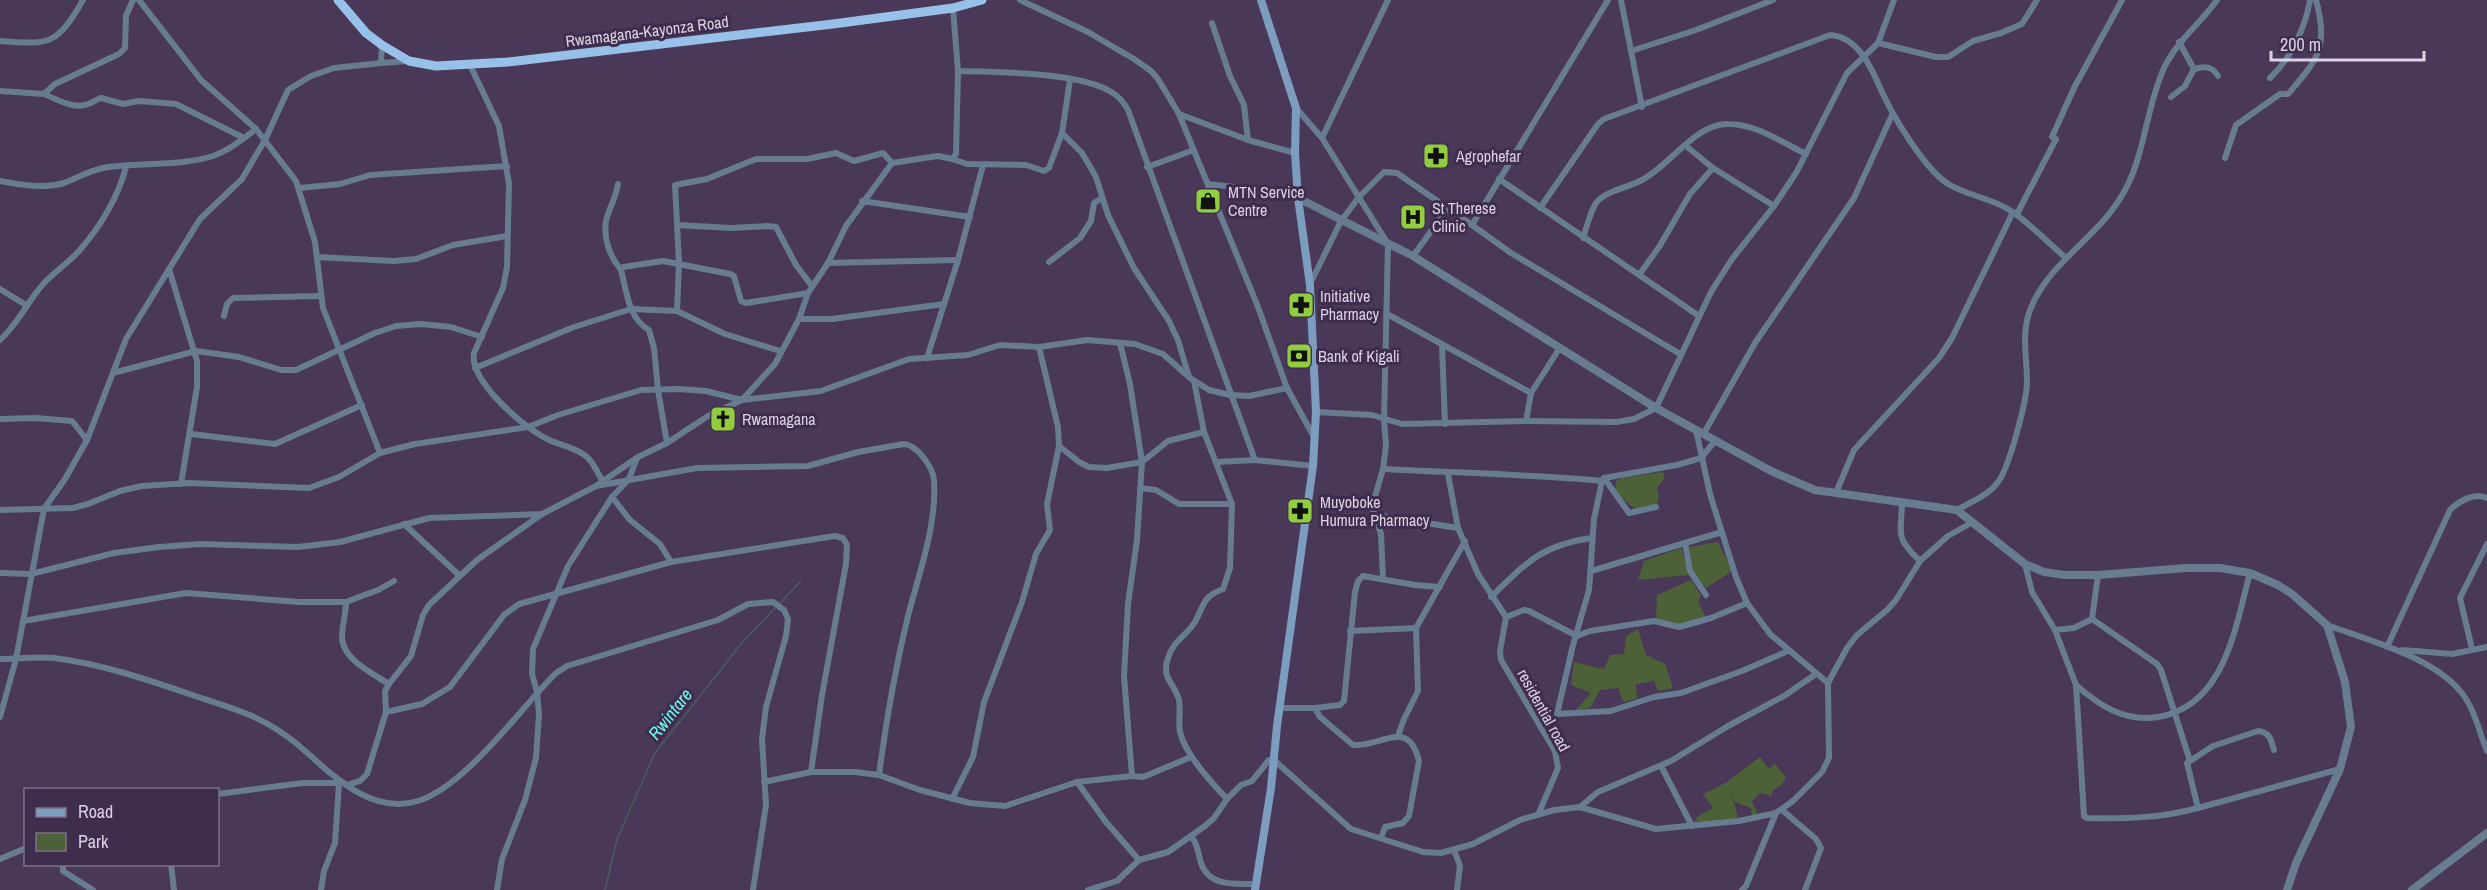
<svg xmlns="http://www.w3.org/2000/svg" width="2487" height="890" viewBox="0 0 2487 890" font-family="'Archivo Narrow',sans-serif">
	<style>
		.green { fill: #4d6138 }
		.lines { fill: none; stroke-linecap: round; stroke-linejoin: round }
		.stream { stroke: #4a5c61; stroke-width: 1.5 }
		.minor { stroke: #687c91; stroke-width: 6 }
		.tertiary { stroke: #687c91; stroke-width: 8 }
		.secondary { stroke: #7d9dbe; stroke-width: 8 }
		.trunk { stroke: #98c1ea; stroke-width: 9 }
		.labels { text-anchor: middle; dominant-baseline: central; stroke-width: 6; stroke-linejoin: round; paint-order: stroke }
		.street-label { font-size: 16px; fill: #dcd1e5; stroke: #3e2d4c }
		.poi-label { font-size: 16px; fill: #dcd1e5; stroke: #3e2d4c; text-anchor: start }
		.water-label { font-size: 18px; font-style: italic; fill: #70f7ee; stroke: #3e2d4c }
	</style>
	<rect width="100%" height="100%" fill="#493857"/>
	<g class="green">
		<polygon points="1663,472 1665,477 1657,488 1659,496 1657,504 1637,510 1627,503 1615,490 1616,481 1622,478"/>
		<polygon points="1718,542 1732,571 1706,588 1693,571 1689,547"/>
		<polygon points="1681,548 1689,575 1638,580 1644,561"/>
		<polygon points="1691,580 1701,595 1698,602 1706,617 1677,625 1656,619 1657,595"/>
		<polygon points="1638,629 1646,655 1665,664 1673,688 1658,691 1654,681 1636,684 1637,699 1623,702 1618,688 1600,690 1590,708 1575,711 1591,693 1571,685 1574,662 1604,669 1610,655 1624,654 1626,636"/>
		<polygon points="1760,757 1769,769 1775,764 1786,778 1781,785 1773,790 1771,796 1760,793 1752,801 1758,814 1752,817 1751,808 1735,802 1731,792 1739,821 1692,826 1697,817 1713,808 1703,794 1727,782"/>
	</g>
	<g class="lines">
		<g class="stream">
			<polyline points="779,604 801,581"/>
			<polyline points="605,890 617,839 655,753 741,644 776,607"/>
		</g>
		<g class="minor">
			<polyline points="139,0 201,80 256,129 296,181 315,242 323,308 380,453"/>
			<polyline points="1020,0 1088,32 1134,59 1151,71 1158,79 1179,114 1258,307 1287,388 1314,437"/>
			<polyline points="1621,0 1642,107"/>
			<polyline points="1212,23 1230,76 1244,105 1248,140"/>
			<path d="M0,41C51,45 57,45 83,0"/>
			<polyline points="2179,42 2194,69"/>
			<polyline points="1878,43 1936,57 1948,57 1973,41 2001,33 2022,24 2037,0"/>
			<polyline points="1631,51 1696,30 1773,0"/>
			<polyline points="381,63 408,61"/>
			<path d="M470,65L499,126L509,184L507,267L503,288L474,353C469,381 525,429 549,440C560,445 573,447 583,454C592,459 597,472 602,480"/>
			<path d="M958,71C996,72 1082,72 1113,93C1120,97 1124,103 1128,110L1255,460"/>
			<path d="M2270,78C2291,58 2305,29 2310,0"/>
			<polyline points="0,91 44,94 55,84 119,54 125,48 126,16 133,0"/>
			<path d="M44,94C56,99 75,110 88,104C93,103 96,99 101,98L123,104L139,101L176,104L244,138"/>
			<path d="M2171,97L2185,86L2194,69C2205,66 2212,66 2218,76"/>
			<path d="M1296,108L1322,138L1388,244L1384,419L1386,446L1383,469C1456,473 1529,474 1602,481L1604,478L1677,465L1701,458L1715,441"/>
			<polyline points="1179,114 1248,140 1295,153"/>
			<polyline points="1062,133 1082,153 1096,177 1108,215 1134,268 1169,321 1178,340 1189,377"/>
			<polyline points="1322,138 1388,0"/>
			<polyline points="1686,146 1713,168 1774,206"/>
			<path d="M2225,158L2236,125L2280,94H2288C2318,59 2329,48 2316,0"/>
			<polyline points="952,159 967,164 1026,165 1044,171 1049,168 1062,133 1070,80"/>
			<polyline points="1147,167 1194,150"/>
			<polyline points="1499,179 1699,316"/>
			<path d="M0,181C21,185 43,189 64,183C77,178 89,171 103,168C139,162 177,167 213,156C228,151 243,139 256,129"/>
			<path d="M618,184C616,198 609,208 606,221C603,238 610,257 621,270"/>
			<polyline points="1208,184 1268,191 1298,198"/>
			<polyline points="300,188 340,184 370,175 507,166"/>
			<polyline points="862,201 970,217"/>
			<path d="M1540,208L1598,124L1604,119L1830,35C1859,37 1872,69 1882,92C1894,118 1924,168 1948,184C1968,196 1992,198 2011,211C2031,224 2048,243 2066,258"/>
			<polyline points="678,225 731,228 767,226 776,227 796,265 812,286"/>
			<polyline points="1472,225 1511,253 1680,354"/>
			<path d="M1583,238C1587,227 1590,212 1596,203C1605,191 1629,187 1642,180C1671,165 1695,123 1729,124C1756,124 1783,143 1806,154"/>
			<polyline points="1413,256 1447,209"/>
			<polyline points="317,257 394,261 416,259 453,245 507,236"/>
			<polyline points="1049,262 1080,238 1091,221 1094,203 1102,198"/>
			<polyline points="828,263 958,260"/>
			<polyline points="169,269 197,361 197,387 181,484"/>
			<polyline points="1639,275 1659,247 1690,194 1713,168"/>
			<polyline points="1310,284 1341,221 1359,197 1384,172 1397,173 1472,225 1608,0"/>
			<polyline points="0,289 26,305"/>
			<polyline points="677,311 679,263 675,185 707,179 756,159 807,159 836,153 854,161 883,153 892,163"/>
			<polyline points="1387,314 1531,393"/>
			<polyline points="224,316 227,304 233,298 320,296"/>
			<polyline points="799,319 832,319 944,304"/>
			<path d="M0,340C19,323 28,300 45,282C56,271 69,262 79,251C100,227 118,197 126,167"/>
			<polyline points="1120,343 1130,384 1142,462 1137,540 1128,604 1124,676 1132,776"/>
			<polyline points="1442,345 1445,424"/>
			<polyline points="927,358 958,260 983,165"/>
			<polyline points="475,368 574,327 631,309 677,311 725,334 780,351"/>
			<polyline points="113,373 196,351 239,357 281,370 296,370 375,333 396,326 421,324 451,327 482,337"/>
			<path d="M1194,381L1204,432L1232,504L1230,568L1223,589C1202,597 1205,604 1195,622C1186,636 1173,641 1168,658C1161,679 1174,682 1179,700C1181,711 1178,721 1180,732C1185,754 1211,782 1227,799"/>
			<polyline points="1316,412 1372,415 1402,424 1526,421 1616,422 1634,419 1656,408 1711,292 1732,259 1774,206 1796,173 1847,73 1878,43 1894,0"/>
			<polyline points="0,419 35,418 72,421 87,440"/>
			<polyline points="1526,421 1531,393 1559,349"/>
			<polyline points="1696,430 1710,494 1736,577 1747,603 1770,634 1828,683"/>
			<polyline points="1704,433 1755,343 1854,198 1892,115"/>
			<polyline points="191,434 275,444 362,405"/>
			<path d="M667,443L658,390L654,348L649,330C628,318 627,292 621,270L623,267L663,261L730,274L734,276L741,301L746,303L808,293"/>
			<polyline points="1059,446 1079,462 1089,467 1107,468 1142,462 1168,441 1204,432"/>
			<polyline points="1216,462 1255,460 1313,466"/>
			<polyline points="1383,469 1372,507 1381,534 1383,578"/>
			<polyline points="1448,474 1458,528 1478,574 1506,617 1524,610 1529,611 1577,636 1590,631 1654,621 1679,627 1711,618 1747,603"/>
			<polyline points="1604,478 1629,513 1656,507"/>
			<polyline points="1602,481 1594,519 1589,590 1573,645 1557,714 1611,711 1654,697 1681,693 1742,671 1788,651"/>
			<path d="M596,486L697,468L808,466L858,452L904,444C917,445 933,467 934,480C937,526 919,573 908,616C895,669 886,721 879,775"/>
			<polyline points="1140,488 1156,490 1179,504 1232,504"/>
			<polyline points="1836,493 1854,450 1939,358 1952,338 2013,212 2017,214 2056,139 2052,137 2074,88 2122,0"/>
			<polyline points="612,497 630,520 660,544 671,562"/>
			<path d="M1902,503C1901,536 1895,537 1920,561"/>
			<polyline points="0,510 73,508 88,504 120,491 142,486 190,483 309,488 339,477 380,453 415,444 528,427 558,415 641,390 679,389 706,391 742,400 821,391 909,359 968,355 1000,345 1039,347 1087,340 1135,344 1163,354 1190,378 1209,390 1230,395 1249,396 1287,388"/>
			<path d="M1957,510C1971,502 1989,495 1998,482C2009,468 2027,400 2027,382C2027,356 2021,335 2030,310C2048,263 2096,239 2121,197C2145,159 2145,110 2164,68C2177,41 2200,24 2217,0"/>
			<polyline points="1376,515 1458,528"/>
			<polyline points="404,524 460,576"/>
			<polyline points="1685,543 1690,571 1706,595"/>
			<path d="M2025,564L2032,592L2055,630L2076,685L2084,816L2087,818C2125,819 2162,818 2198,808"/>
			<polyline points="1591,571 1722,532"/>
			<polyline points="0,573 31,574 114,553 159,547 200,544 298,547 340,542 429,518 542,514"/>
			<polyline points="2098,575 2092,619 2157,664 2161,670 2190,761"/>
			<path d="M1491,597C1526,563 1541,545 1592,538"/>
			<path d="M346,602C346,614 342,625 342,637C342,659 372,673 389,684"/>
			<polyline points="1506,617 1500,651 1501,660 1555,751 1558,768 1538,815"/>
			<polyline points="23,621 186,593 299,602 346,602 378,590 394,581"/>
			<path d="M2327,625C2368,640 2433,657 2461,692C2475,709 2479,732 2487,751"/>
			<polyline points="2055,630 2074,628 2092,619"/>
			<polyline points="1350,631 1416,628"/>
			<path d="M2387,647L2450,510C2459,501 2475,492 2487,498"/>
			<polyline points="2472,649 2460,598 2487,544"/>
			<polyline points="2402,650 2452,654 2487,647"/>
			<path d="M0,659C18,659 37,656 54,658C102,664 149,680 195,696C210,701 226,706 242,712C261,719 281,731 297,744C330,772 369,816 418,801C466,786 519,710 556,673L567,666L718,620L748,604L773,602L784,610L788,619L786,636L766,707L762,739L766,805L753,890"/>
			<path d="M2076,685C2100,706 2124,722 2158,717C2225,706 2235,628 2250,573"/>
			<polyline points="1281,708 1315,708 1340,705 1344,701 1355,592 1358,581 1363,576 1415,585 1440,587"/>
			<path d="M1315,708L1320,717L1353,745C1382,747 1408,717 1419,761L1409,816L1403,823L1385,827L1381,838"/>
			<polyline points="386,712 422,704 450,687 504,615 519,604 671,562 835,536 843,538 847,545 846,564 822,695 811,772"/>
			<polyline points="0,717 16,659 44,509 65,479 87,440 126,339 200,219 242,179 265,140 288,90 311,76 334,68 381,63 382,45"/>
			<polyline points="1398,736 1404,719 1418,691 1416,628 1465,541"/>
			<path d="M2274,750C2271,740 2270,732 2258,731L2213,746L2187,763L2198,808L2340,769"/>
			<polyline points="1661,766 1692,826"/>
			<polyline points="764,782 811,772 855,772 879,775 920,790 970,803 1005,806 1077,782 1132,776 1143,777 1191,757"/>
			<polyline points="1077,782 1106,822 1139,860"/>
			<polyline points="347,785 360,781 367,774 386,712 385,691 389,684 411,656 423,615 429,605 477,560 542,514 596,486 638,457 667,443 708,416 742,400 775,364 799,319 808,293 828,263 846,226 892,163 938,156 952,159 956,154 958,71 953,8"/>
			<polyline points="218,794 303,783 344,783"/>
			<polyline points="952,799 973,757 984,702 1022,602 1036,554 1050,530 1047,504 1059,446 1058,427 1039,347"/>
			<polyline points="1580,807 1598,792 1671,761 1728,726 1784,696 1816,674"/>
			<polyline points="1782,810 1816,839 1821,848 1805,890"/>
			<path d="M1191,836C1198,844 1198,853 1201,863C1209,887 1235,884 1256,884"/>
			<polyline points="1454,850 1460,866 1457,890"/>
			<polyline points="0,859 26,848"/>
			<polyline points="63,864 63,871 93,890"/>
			<polyline points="171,864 174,890"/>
			<polyline points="321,890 324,871 335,843 339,784"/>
			<polyline points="497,890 502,859 525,800 536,758 539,714 537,692 532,674 533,649 568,566 612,497 629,479 637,458"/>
			<polyline points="1088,890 1117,881 1139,860 1168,852 1205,826 1214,818 1227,799 1241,785 1252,781 1269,760 1275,761 1351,829 1423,852 1441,853 1473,844 1520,820 1554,810 1580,807 1656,829 1739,821 1776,813 1793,801 1822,772 1829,758 1828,683 1847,648 1857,635 1887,610 1896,600 1920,561 1948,536 1971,523"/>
			<polyline points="1742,890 1746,886 1776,813"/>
		</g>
		<g class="tertiary">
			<polyline points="1298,198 1413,256 1656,408 1771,471 1815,490 1957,510 2025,564 2044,572 2065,575 2098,575 2186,568 2220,568 2250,573 2278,585 2292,594 2327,625 2345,682 2351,727 2340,769 2296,863 2287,890"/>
			<polyline points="2412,890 2487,833"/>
		</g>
		<polyline class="secondary" points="1255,890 1271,788 1277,726 1313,466 1316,412 1310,285 1298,198 1295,153 1296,108 1261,0"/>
		<polyline class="trunk" points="338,0 366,33 382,45 409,61 436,66 508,62 833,24 953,8 982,0"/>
	</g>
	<defs>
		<symbol id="pharmacy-square" viewBox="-11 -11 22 22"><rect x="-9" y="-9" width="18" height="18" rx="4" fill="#92cd3f" stroke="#3e2d4c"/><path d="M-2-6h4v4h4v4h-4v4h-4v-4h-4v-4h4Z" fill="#111"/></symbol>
		<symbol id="shop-square" viewBox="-11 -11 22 22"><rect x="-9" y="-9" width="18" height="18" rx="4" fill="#92cd3f" stroke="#3e2d4c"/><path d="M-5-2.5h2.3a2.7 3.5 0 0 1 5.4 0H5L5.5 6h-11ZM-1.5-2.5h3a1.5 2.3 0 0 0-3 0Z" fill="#111"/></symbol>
		<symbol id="hospital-square" viewBox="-11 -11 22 22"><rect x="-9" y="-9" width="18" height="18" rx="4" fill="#92cd3f" stroke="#3e2d4c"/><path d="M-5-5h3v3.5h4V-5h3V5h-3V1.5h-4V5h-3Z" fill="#111"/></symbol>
		<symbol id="bank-square" viewBox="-11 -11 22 22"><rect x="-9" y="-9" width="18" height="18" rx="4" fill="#92cd3f" stroke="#3e2d4c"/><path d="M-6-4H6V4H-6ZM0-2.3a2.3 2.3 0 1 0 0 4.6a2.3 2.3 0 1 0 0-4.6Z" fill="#111"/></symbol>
		<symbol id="church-square" viewBox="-11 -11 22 22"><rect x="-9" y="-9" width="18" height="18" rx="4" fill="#92cd3f" stroke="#3e2d4c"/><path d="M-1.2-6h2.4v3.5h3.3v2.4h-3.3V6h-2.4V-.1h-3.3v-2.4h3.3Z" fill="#111"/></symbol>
	</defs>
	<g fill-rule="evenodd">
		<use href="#pharmacy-square" x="1421" y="141" width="30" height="30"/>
		<use href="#shop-square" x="1193" y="186" width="30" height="30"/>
		<use href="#hospital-square" x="1398" y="202" width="30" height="30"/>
		<use href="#pharmacy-square" x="1286" y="290" width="30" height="30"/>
		<use href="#bank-square" x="1284" y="341" width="30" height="30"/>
		<use href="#church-square" x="708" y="404" width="30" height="30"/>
		<use href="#pharmacy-square" x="1285" y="496" width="30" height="30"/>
	</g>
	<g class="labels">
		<g class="street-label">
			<text transform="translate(647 31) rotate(-7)">Rwamagana-Kayonza Road</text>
			<text transform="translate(1544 710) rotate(61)">residential road</text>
		</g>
		<g class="poi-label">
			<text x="1456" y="156">Agrophefar</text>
			<text x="1228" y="192">MTN Service<tspan x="1228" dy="18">Centre</tspan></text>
			<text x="1432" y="208">St Therese<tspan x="1432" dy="18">Clinic</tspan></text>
			<text x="1320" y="296">Initiative<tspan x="1320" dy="18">Pharmacy</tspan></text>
			<text x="1318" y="356">Bank of Kigali</text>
			<text x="742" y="419">Rwamagana</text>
			<text x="1320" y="502">Muyoboke<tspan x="1320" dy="18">Humura Pharmacy</tspan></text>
		</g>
		<g class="water-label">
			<text transform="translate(670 714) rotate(-52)">Rwintare</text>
		</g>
	</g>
	<rect x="24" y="788" width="195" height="78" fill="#3e2d4c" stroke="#7d6f89" stroke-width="1.5"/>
	<rect x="36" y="808" width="30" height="9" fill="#7d9dbe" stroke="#7d6f89" stroke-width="1.5"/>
	<text x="78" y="818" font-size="18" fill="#dcd1e5">Road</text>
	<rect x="36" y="833" width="30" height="18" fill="#4d6138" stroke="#7d6f89" stroke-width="1.5"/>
	<text x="78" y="848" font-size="18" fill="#dcd1e5">Park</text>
	<path d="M2271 51v9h153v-9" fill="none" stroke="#dcd1e5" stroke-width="3"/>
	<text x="2280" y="51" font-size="18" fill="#dcd1e5" stroke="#3e2d4c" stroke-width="4.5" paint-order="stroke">200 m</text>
</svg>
